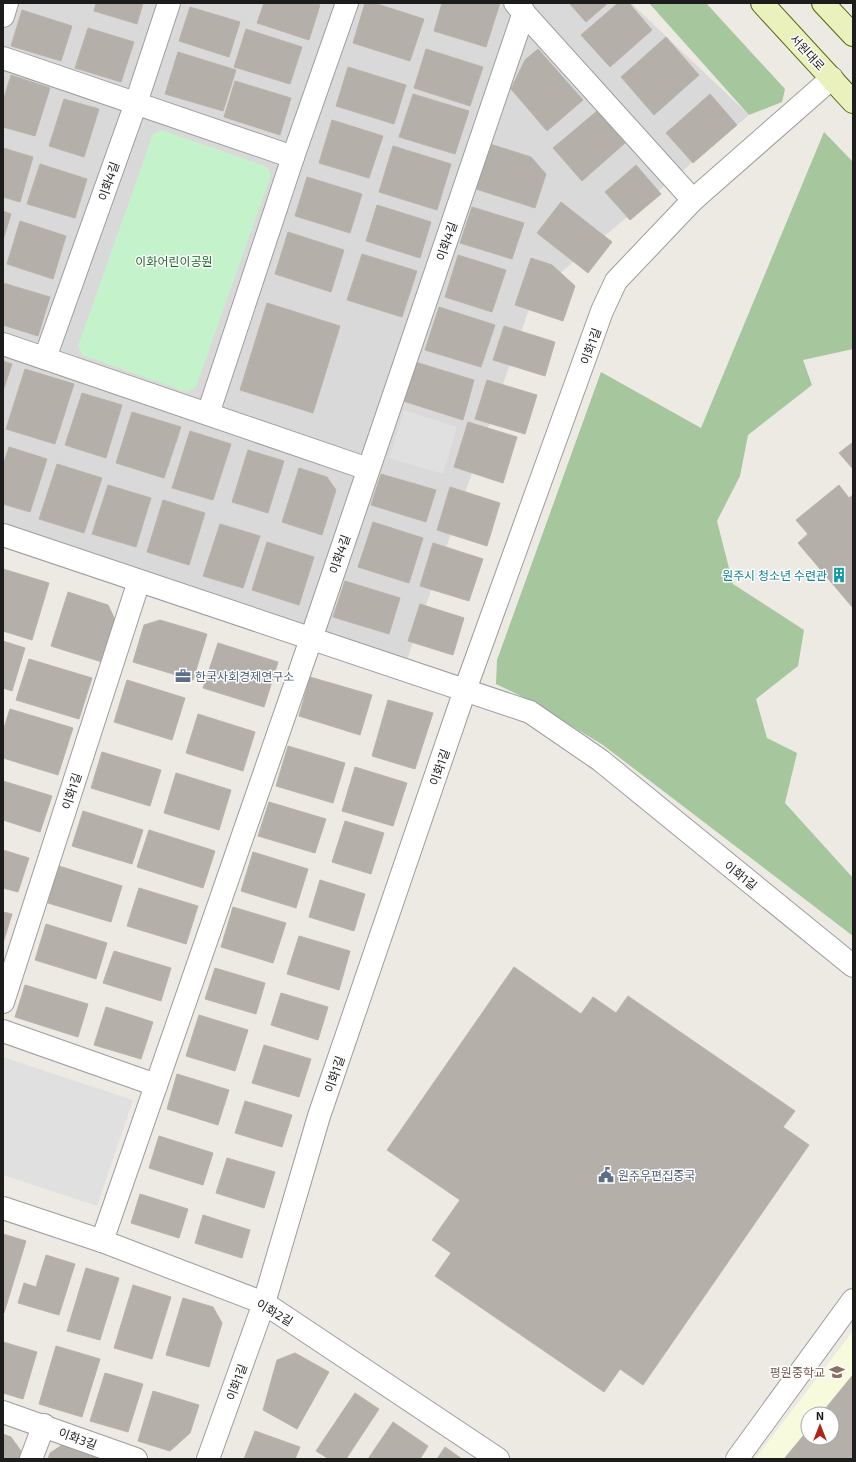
<svg xmlns="http://www.w3.org/2000/svg" width="856" height="1462" viewBox="0 0 856 1462" font-family="'Exo 2','Noto Sans KR',sans-serif">
	<style>
		.residential { fill: #dad9d9 }
		.education { fill: #f8fade; fill-rule: evenodd }
		.forest { fill: #a6c69d }
		.park { fill: #c4f2cb }
		.parking { fill: #e0e0e0 }
		.building { fill: #b5afa9; stroke: #bcb2a7 }
		.lines { fill: none; stroke-linecap: round; stroke-linejoin: round }
		.street-casing { stroke: #9d9d9d; stroke-width: 24 }
		.secondary-casing { stroke: #566412; stroke-width: 24 }
		.street { stroke: #fff; stroke-width: 22 }
		.secondary { stroke: #eaf1bc; stroke-width: 22 }
		.labels { text-anchor: middle; dominant-baseline: central; stroke-width: 3; stroke-linejoin: round; paint-order: stroke }
		.street-label { font-size: 12px; fill: #1c1c1c; stroke: #fff }
		.park-label { font-size: 12px; fill: #186c25; stroke: #fff }
		.culture-label { font-size: 12px; fill: #0d838f; stroke: #fff; text-anchor: end }
		.service-label { font-size: 12px; fill: #4e5e75; stroke: #fff; text-anchor: start }
		.education-label { font-size: 12px; fill: #785e54; stroke: #fff; text-anchor: end }
	</style>
	<rect width="100%" height="100%" fill="#eceae3"/>
	<polygon class="residential" points="3,3 631,3 749,115 534,295 401,677 3,547"/>
	<path class="education" d="M853,1331V1459H755ZM808,1414H832V1438H808Z"/>
	<g class="forest">
		<polygon points="649,3 706,3 785,89 782,102 749,115"/>
		<polygon points="824,132 853,162 853,349 803,360 812,385 748,435 740,476 717,521 733,584 804,630 798,666 756,699 767,738 797,753 785,803 853,878 853,936 603,745 525,698 496,684 497,660 601,372 701,428"/>
	</g>
	<polygon class="park" points="162,130 267,167 271,175 196,387 187,392 82,355 78,346 153,134"/>
	<g class="parking">
		<polygon points="404,410 457,427 443,474 389,458"/>
		<polygon points="3,1057 133,1100 97,1206 3,1175"/>
	</g>
	<g class="building">
		<polygon points="96,3 143,3 137,24 94,11"/>
		<polygon points="264,3 312,3 320,5 309,40 257,23"/>
		<polygon points="365,3 374,3 424,19 410,61 353,43"/>
		<polygon points="442,3 500,3 486,47 434,31"/>
		<polygon points="569,3 608,3 586,22"/>
		<polygon points="618,3 629,3 652,30 610,67 581,35"/>
		<polygon points="190,7 240,22 229,57 179,41"/>
		<polygon points="22,10 72,26 61,61 11,46"/>
		<polygon points="88,28 134,42 121,82 75,68"/>
		<polygon points="246,29 302,47 290,84 234,67"/>
		<polygon points="666,37 699,75 654,115 621,77"/>
		<polygon points="426,49 483,67 470,106 414,88"/>
		<polygon points="538,49 583,100 547,131 511,89 525,60"/>
		<polygon points="178,52 236,70 223,111 165,94"/>
		<polygon points="348,67 406,85 394,124 336,106"/>
		<polygon points="11,75 50,88 35,136 3,127 3,101"/>
		<polygon points="235,81 291,98 280,135 224,117"/>
		<polygon points="413,94 469,111 455,154 399,137"/>
		<polygon points="710,94 737,125 693,163 666,133"/>
		<polygon points="64,99 99,109 84,157 49,146"/>
		<polygon points="597,111 625,143 582,181 553,148"/>
		<polygon points="332,120 383,136 369,178 319,163"/>
		<polygon points="490,144 531,157 546,174 535,208 476,189"/>
		<polygon points="393,146 451,164 437,210 379,192"/>
		<polygon points="3,148 33,157 20,202 3,197"/>
		<polygon points="40,164 87,179 75,218 27,204"/>
		<polygon points="636,165 661,194 630,220 605,192"/>
		<polygon points="307,177 362,194 350,233 295,216"/>
		<polygon points="561,202 612,242 588,273 537,233"/>
		<polygon points="377,205 431,222 420,258 366,241"/>
		<polygon points="472,207 524,223 512,259 460,243"/>
		<polygon points="3,211 11,214 3,240"/>
		<polygon points="20,221 66,236 53,279 7,264"/>
		<polygon points="288,232 344,250 331,292 275,274"/>
		<polygon points="362,254 417,271 402,317 347,300"/>
		<polygon points="458,255 506,270 492,312 445,297"/>
		<polygon points="531,258 552,265 575,286 563,321 515,305"/>
		<polygon points="3,283 50,297 38,336 3,325"/>
		<polygon points="267,303 340,326 313,413 240,390"/>
		<polygon points="439,307 495,325 481,367 425,350"/>
		<polygon points="504,326 555,342 545,376 493,360"/>
		<polygon points="3,361 12,364 3,391"/>
		<polygon points="412,361 474,380 463,420 400,400"/>
		<polygon points="25,369 74,384 55,444 6,429"/>
		<polygon points="487,380 537,395 525,434 475,419"/>
		<polygon points="82,393 122,405 106,458 65,445"/>
		<polygon points="132,412 181,427 164,478 116,463"/>
		<polygon points="468,422 517,437 503,483 454,467"/>
		<polygon points="190,431 231,444 213,500 172,488"/>
		<polygon points="853,442 853,469 839,453"/>
		<polygon points="9,447 47,459 30,512 3,504 3,465"/>
		<polygon points="248,450 284,461 268,513 232,502"/>
		<polygon points="57,464 102,478 84,533 39,519"/>
		<polygon points="299,468 327,477 336,490 322,535 282,522"/>
		<polygon points="381,474 436,490 426,522 371,505"/>
		<polygon points="108,485 151,498 136,547 92,534"/>
		<polygon points="839,485 849,498 853,495 853,608 798,543 808,534 796,520"/>
		<polygon points="450,487 500,503 487,546 437,530"/>
		<polygon points="163,500 205,513 189,565 147,552"/>
		<polygon points="373,522 423,538 409,583 358,567"/>
		<polygon points="220,524 260,536 243,588 203,576"/>
		<polygon points="267,542 314,557 299,605 252,590"/>
		<polygon points="433,543 483,559 469,601 420,586"/>
		<polygon points="3,569 49,583 32,640 3,631"/>
		<polygon points="345,581 400,598 389,634 333,617"/>
		<polygon points="68,592 108,605 117,624 105,663 51,646"/>
		<polygon points="420,604 464,618 453,655 408,641"/>
		<polygon points="160,620 207,634 193,680 133,662 144,625"/>
		<polygon points="3,641 25,648 12,691 3,688"/>
		<polygon points="218,643 278,662 264,707 203,688"/>
		<polygon points="29,659 92,678 79,719 16,700"/>
		<polygon points="310,677 372,695 360,735 299,716"/>
		<polygon points="127,680 185,698 172,740 114,722"/>
		<polygon points="388,700 433,713 415,769 372,756"/>
		<polygon points="10,709 73,728 58,775 3,758 3,731"/>
		<polygon points="198,714 255,732 243,771 186,753"/>
		<polygon points="288,746 345,763 333,803 276,786"/>
		<polygon points="102,752 161,770 150,806 91,788"/>
		<polygon points="355,767 407,783 393,826 342,811"/>
		<polygon points="176,773 231,790 219,830 164,813"/>
		<polygon points="3,781 52,796 40,832 3,820"/>
		<polygon points="269,802 326,819 315,853 258,836"/>
		<polygon points="83,811 143,830 132,864 72,846"/>
		<polygon points="345,821 384,833 371,874 332,862"/>
		<polygon points="149,830 215,851 203,888 137,867"/>
		<polygon points="3,850 29,858 18,892 3,888"/>
		<polygon points="253,852 308,869 296,908 241,891"/>
		<polygon points="59,866 122,886 111,922 48,903"/>
		<polygon points="320,880 365,894 354,931 309,917"/>
		<polygon points="139,888 198,906 186,944 127,926"/>
		<polygon points="233,907 286,923 273,963 221,947"/>
		<polygon points="3,912 12,914 3,943"/>
		<polygon points="46,924 107,943 96,979 35,960"/>
		<polygon points="299,936 350,951 339,990 287,974"/>
		<polygon points="114,951 171,968 161,1001 103,983"/>
		<polygon points="514,967 581,1014 593,997 616,1013 628,996 795,1111 783,1127 809,1145 643,1385 620,1369 604,1392 435,1276 451,1253 432,1240 460,1200 387,1150"/>
		<polygon points="215,968 265,983 256,1014 205,999"/>
		<polygon points="25,985 88,1004 78,1037 15,1017"/>
		<polygon points="281,993 328,1007 318,1040 271,1025"/>
		<polygon points="106,1007 153,1022 141,1059 94,1045"/>
		<polygon points="199,1015 248,1030 235,1071 186,1056"/>
		<polygon points="264,1045 311,1059 299,1097 252,1083"/>
		<polygon points="177,1074 229,1090 218,1125 167,1109"/>
		<polygon points="245,1101 292,1115 282,1147 235,1133"/>
		<polygon points="159,1136 213,1153 203,1185 149,1168"/>
		<polygon points="227,1158 275,1172 264,1208 216,1193"/>
		<polygon points="140,1194 188,1209 179,1238 131,1223"/>
		<polygon points="203,1215 250,1230 242,1258 195,1243"/>
		<polygon points="3,1234 26,1241 4,1313 3,1313"/>
		<polygon points="46,1255 75,1264 59,1315 18,1303 24,1283 36,1287"/>
		<polygon points="86,1268 119,1278 100,1340 67,1331"/>
		<polygon points="133,1285 171,1297 152,1359 114,1348"/>
		<polygon points="183,1298 213,1307 222,1323 209,1367 166,1355"/>
		<polygon points="3,1342 37,1352 23,1399 3,1393"/>
		<polygon points="56,1346 100,1359 82,1417 39,1404"/>
		<polygon points="295,1353 329,1372 297,1429 263,1410 277,1360"/>
		<polygon points="105,1373 143,1384 128,1432 90,1421"/>
		<polygon points="852,1376 853,1377 853,1459 784,1459 808,1430 808,1438 832,1438 832,1414 821,1414"/>
		<polygon points="153,1391 199,1405 190,1433 170,1451 138,1441"/>
		<polygon points="355,1393 379,1409 346,1459 329,1459 316,1451"/>
		<polygon points="393,1422 428,1446 420,1459 368,1459"/>
		<polygon points="255,1431 300,1447 295,1459 244,1459"/>
		<polygon points="3,1434 11,1437 21,1451 19,1459 3,1459"/>
		<polygon points="62,1445 103,1458 48,1459 50,1453"/>
		<polygon points="445,1447 462,1459 437,1459"/>
	</g>
	<g class="lines">
		<defs>
			<g id="street">
				<polyline points="515,3 693,200"/>
				<polyline points="3,16 7,3"/>
				<polyline points="3,58 293,157"/>
				<polyline points="3,344 368,469"/>
				<polyline points="45,358 136,103 169,3"/>
				<polyline points="208,414 293,157 347,3"/>
				<polyline points="3,535 530,712 600,760 853,966"/>
				<polyline points="3,1002 139,581"/>
				<polyline points="3,1031 156,1085"/>
				<polyline points="3,1208 102,1241 264,1303 498,1459"/>
				<polyline points="102,1241 311,639 524,12"/>
				<polyline points="3,1412 136,1459"/>
				<polyline points="31,1459 44,1425"/>
				<polyline points="208,1459 264,1303 319,1116 465,690 602,311 616,281 693,200 832,78"/>
				<polyline points="737,1459 853,1300"/>
			</g>
			<g id="secondary">
				<polyline points="762,3 853,102"/>
				<polyline points="823,3 853,35"/>
			</g>
		</defs>
		<use href="#street" class="street-casing"/>
		<use href="#secondary" class="secondary-casing"/>
		<use href="#street" class="street"/>
		<use href="#secondary" class="secondary"/>
	</g>
	<defs>
		<symbol id="building-bare" viewBox="-9 -9 18 18"><path d="M-4-6H4V6H1V3H-1V6H-4ZM-2.5-4.3h1.7v1.8h-1.7ZM.8-4.3h1.7v1.8H.8ZM-2.5-1h1.7V.8h-1.7ZM.8-1h1.7V.8H.8Z" fill="#0f9aa8" stroke="#fff" stroke-width="2.5" paint-order="stroke"/></symbol>
		<symbol id="office-bare" viewBox="-9 -9 18 18"><path d="M-6-3h4V-5.5h4V-3h4V5H-6ZM-1-4.5V-3h2v-1.5ZM-6 0V1H6V0Z" fill="#5c6f8a" stroke="#fff" stroke-width="2.5" paint-order="stroke"/></symbol>
		<symbol id="civic-bare" viewBox="-9 -9 18 18"><path d="M-.6-6.5H3V-4.5H.6V-3L4-1V1h2V6H-6V1h2V-1L-.6-3ZM-1.2 2.5V6h2.4V2.5Z" fill="#5c6f8a" stroke="#fff" stroke-width="2.5" paint-order="stroke"/></symbol>
		<symbol id="school-bare" viewBox="-9 -9 18 18"><path d="M0-5L7-2L0 1L-7-2ZM-4 1L0 2.5L4 1V4Q0 6-4 4Z" fill="#8d6e63" stroke="#fff" stroke-width="2.5" paint-order="stroke"/></symbol>
	</defs>
	<g fill-rule="evenodd">
		<use href="#building-bare" x="828" y="564" width="22" height="22"/>
		<use href="#office-bare" x="172" y="665" width="22" height="22"/>
		<use href="#civic-bare" x="595" y="1164" width="22" height="22"/>
		<use href="#school-bare" x="826" y="1361" width="22" height="22"/>
	</g>
	<g class="labels">
		<g class="street-label">
			<text transform="translate(808 52) rotate(47)">서원대로</text>
			<text transform="translate(108 181) rotate(-71)">이화4길</text>
			<text transform="translate(446 241) rotate(-71)">이화4길</text>
			<text transform="translate(590 346) rotate(-70)">이화1길</text>
			<text transform="translate(339 554) rotate(-71)">이화4길</text>
			<text transform="translate(439 767) rotate(-71)">이화1길</text>
			<text transform="translate(71 791) rotate(-72)">이화1길</text>
			<text transform="translate(741 875) rotate(39)">이화1길</text>
			<text transform="translate(334 1074) rotate(-71)">이화1길</text>
			<text transform="translate(275 1312) rotate(31)">이화2길</text>
			<text transform="translate(236 1382) rotate(-70)">이화1길</text>
			<text transform="translate(78 1438) rotate(20)">이화3길</text>
		</g>
		<g class="park-label">
			<text x="174" y="261">이화어린이공원</text>
		</g>
		<g class="culture-label">
			<text x="827" y="575">원주시 청소년 수련관</text>
		</g>
		<g class="service-label">
			<text x="195" y="676">한국사회경제연구소</text>
			<text x="618" y="1175">원주우편집중국</text>
		</g>
		<g class="education-label">
			<text x="825" y="1372">평원중학교</text>
		</g>
	</g>
	<rect width="856" height="1462" fill="none" stroke="#1c1c1c" stroke-width="8"/>
	<g transform="translate(820 1426)"><circle r="19" fill="#ffffff" stroke="#a4a4a4"/>
	<path d="M0-3L7 15L0 10L-7 15Z" fill="#b02318"/>
	<text y="-6" font-size="11" font-weight="bold" text-anchor="middle" fill="#1c1c1c">N</text>
	</g>
</svg>
